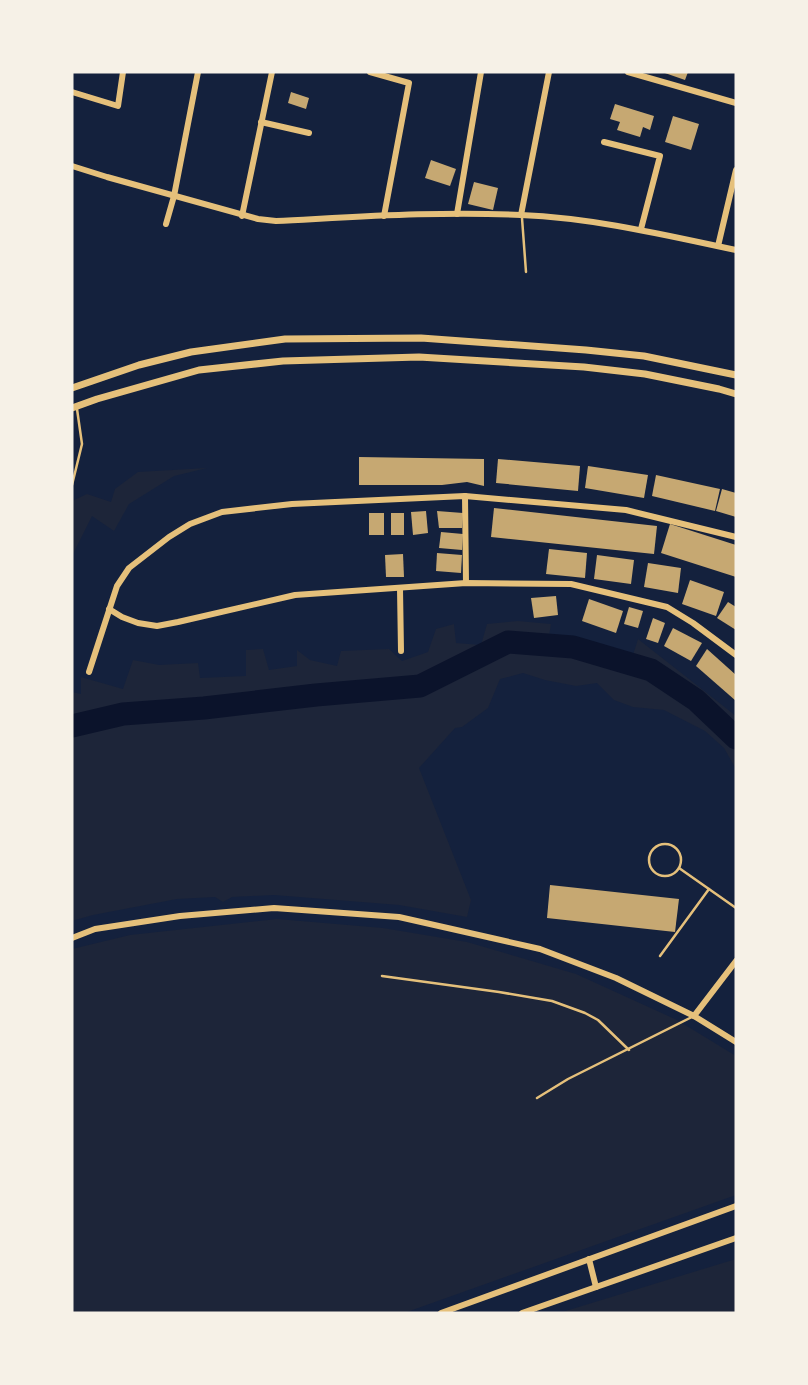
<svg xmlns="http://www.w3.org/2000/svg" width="808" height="1385" viewBox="0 0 808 1385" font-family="'PT Serif',serif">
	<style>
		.green { fill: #1d2539 }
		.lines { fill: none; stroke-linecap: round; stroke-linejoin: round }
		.river { stroke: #0b132b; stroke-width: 23 }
		.building { fill: #c6a872 }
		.service { stroke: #e5c07b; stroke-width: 2.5 }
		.minor { stroke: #e5c07b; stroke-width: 6 }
		.tertiary { stroke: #e5c07b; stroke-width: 7 }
	</style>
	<rect width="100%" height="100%" fill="#14213d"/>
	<g class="green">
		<polygon points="207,468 174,476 129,504 114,531 92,516 72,556 72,501 87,494 111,502 115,489 138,472"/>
		<polygon points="518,621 551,624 549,636 576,640 633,655 638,639 736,716 736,769 724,748 705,731 664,710 633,707 614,700 597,683 576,686 545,680 523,673 500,679 488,708 462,727 455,728 419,768 471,900 467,917 399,905 274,895 232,897 223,902 215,897 177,899 93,915 72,921 72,692 81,694 81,677 123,689 133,660 159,665 198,663 200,678 246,676 246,650 263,649 269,670 297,666 297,650 310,660 337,666 341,651 389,649 402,661 428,652 436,629 454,624 456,643 481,645 487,624"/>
		<polygon points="277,919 383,928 467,942 576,974 677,1020 736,1056 736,1195 404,1313 72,1313 72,949 130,935"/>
		<polygon points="736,1259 736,1313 559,1313"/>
	</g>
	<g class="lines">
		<polyline class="river" points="72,726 123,714 204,708 316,695 420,686 508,642 573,647 651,670 696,700 736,738"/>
	</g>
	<g class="building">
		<polygon points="662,72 688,72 685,80"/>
		<polygon points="291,92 309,98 306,109 288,103"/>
		<polygon points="615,104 654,116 650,130 643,127 640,137 617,130 620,122 610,119"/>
		<polygon points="673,116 699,124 691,150 665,142"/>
		<polygon points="431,160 456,169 450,186 425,178"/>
		<polygon points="474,182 498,188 493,210 468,204"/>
		<polygon points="359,457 484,459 484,486 467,482 442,485 359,485"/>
		<polygon points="498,459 580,466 578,491 496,483"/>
		<polygon points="588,466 648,475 644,498 585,488"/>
		<polygon points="656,475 720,489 715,511 652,496"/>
		<polygon points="722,489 736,493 736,517 716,511"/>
		<polygon points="494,508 657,526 654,554 491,537"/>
		<polygon points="426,511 428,533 413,535 411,512"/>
		<polygon points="437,511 463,513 462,528 439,528"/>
		<rect x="369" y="513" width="15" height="22"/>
		<rect x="391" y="513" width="13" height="22"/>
		<polygon points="670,524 736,545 736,577 661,553"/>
		<polygon points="441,532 463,534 462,550 439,548"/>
		<polygon points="549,549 587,553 585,578 546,574"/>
		<polygon points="437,553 462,555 461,573 436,571"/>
		<polygon points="403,554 404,577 386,577 385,555"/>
		<polygon points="597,555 634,560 631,584 594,579"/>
		<polygon points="648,563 681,568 678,593 644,587"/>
		<polygon points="690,580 724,592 716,616 682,604"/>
		<polygon points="556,596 558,615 534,618 531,598"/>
		<polygon points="589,599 623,611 616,633 582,621"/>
		<polygon points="728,602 736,607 736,630 717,618"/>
		<polygon points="629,607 643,611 638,628 624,624"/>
		<polygon points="653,618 665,623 658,643 646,639"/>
		<polygon points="673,628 702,643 691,661 664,646"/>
		<polygon points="707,649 736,675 736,701 696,666"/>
		<polygon points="550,885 679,899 675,932 547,918"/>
	</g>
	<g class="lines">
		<g class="service">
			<polyline points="522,218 526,272"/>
			<polyline points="72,485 82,444 77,409"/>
			<circle cx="665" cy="860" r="16"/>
			<polyline points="679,868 736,908"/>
			<polyline points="660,956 709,889"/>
			<polyline points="382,976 499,992 552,1001 585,1013 598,1020 629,1050"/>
			<polyline points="537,1098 568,1079 694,1016"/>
		</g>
		<g class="minor">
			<polyline points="370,72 409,83 384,216"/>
			<polyline points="628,72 736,103"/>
			<polyline points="72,92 118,106 123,72"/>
			<polyline points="261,122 309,133"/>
			<polyline points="604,142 660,156 641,229"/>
			<path d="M72,166L107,177L258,219L276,221C357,217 439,211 521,215C594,218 665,235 736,250"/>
			<polyline points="457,214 481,72"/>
			<polyline points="521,215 549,72"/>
			<polyline points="242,216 272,72"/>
			<polyline points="166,224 174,196 198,72"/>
			<polyline points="718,246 736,170"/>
			<polyline points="465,496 466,583"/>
			<polyline points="400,589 401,651"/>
			<polyline points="109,609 122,617 138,623 157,626 178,622 295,595 466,583 571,584 667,607 693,623 736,655"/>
			<polyline points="89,672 117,586 129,568 169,537 190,524 222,512 292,504 465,496 626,510 736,537"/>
			<polyline points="72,938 95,929 180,916 274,908 399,917 540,949 616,978 694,1016 736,1042"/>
			<polyline points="694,1016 736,961"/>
			<polyline points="589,1259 596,1287"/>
			<polyline points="441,1313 736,1206"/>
			<polyline points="522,1313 736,1238"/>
		</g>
		<g class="tertiary">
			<polyline points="72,388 139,365 191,352 285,339 421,338 586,350 644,356 736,375"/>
			<polyline points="72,408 97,399 199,370 283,361 419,357 584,367 645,374 719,389 736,394"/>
		</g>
	</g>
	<rect width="808" height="1385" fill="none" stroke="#f6f1e7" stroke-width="147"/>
</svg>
